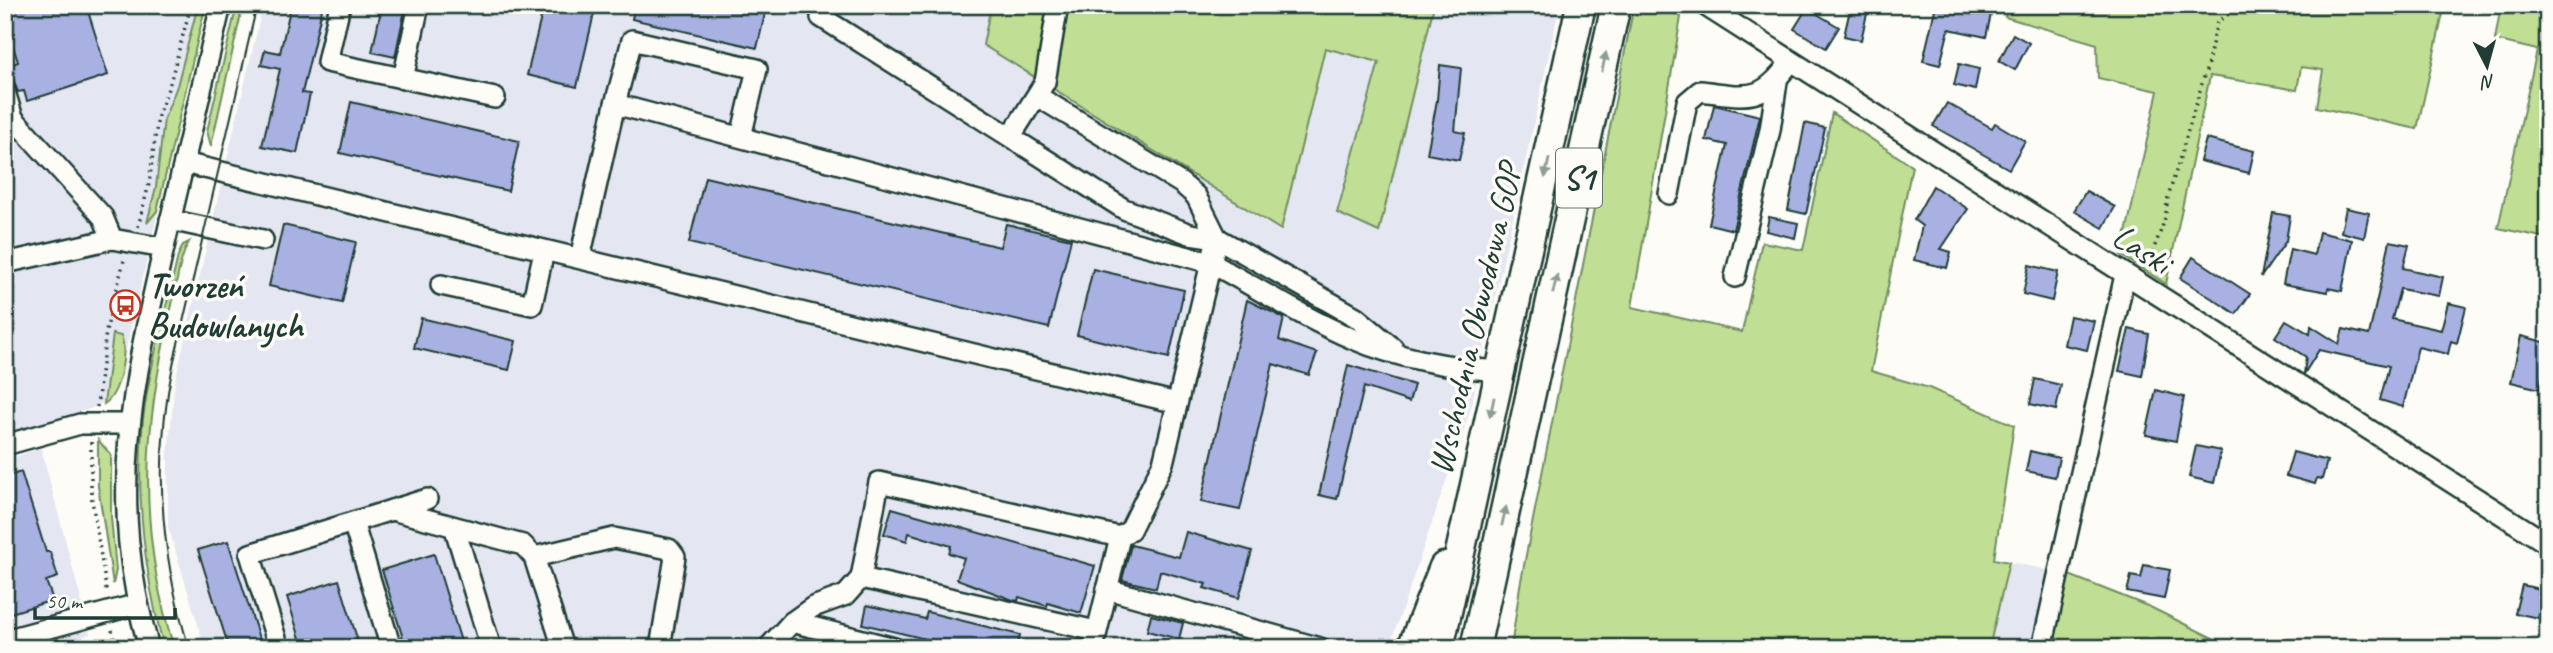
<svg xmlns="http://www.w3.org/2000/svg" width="2553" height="653" viewBox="0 0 2553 653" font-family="Caveat,sans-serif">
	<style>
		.built { fill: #e4e6f1 }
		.green { fill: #c1de95; stroke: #708e64; stroke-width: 2 }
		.building { fill: #a8b1e2; stroke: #1f3d34; stroke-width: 2 }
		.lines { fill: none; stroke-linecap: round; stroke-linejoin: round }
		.minor-casing { stroke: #1f3d34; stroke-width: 24 }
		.highway-casing { stroke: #1f3d34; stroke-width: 33 }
		.path { stroke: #1f3d34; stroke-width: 3.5; stroke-dasharray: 2 5; stroke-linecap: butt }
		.minor { stroke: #fdfcf7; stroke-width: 19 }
		.highway { stroke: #fdfcf7; stroke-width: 28 }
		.tram { stroke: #1f3d34; stroke-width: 2 }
		.oneway { fill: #8e9c96 }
		.labels { text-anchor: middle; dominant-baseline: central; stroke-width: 7; stroke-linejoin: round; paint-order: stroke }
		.shield { fill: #fdfcf7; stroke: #62766e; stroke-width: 2 }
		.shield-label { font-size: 33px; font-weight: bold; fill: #1f3d34 }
		.street-label { font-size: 35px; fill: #1f3d34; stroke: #fdfcf7 }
		.poi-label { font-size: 35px; font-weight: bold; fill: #1f3d34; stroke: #fdfcf7; text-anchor: start }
	</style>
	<rect width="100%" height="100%" fill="#fdfcf7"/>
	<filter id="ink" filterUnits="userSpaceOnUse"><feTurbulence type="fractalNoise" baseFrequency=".0143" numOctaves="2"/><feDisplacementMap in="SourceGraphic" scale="14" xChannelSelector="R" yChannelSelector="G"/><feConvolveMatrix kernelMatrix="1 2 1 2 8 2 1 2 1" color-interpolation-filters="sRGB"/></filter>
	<g filter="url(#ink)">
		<g class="built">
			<polygon points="5,5 206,5 118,383 108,400 92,408 5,436"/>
			<polygon points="263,5 991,5 983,45 1282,229 1325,48 1379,62 1337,213 1379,231 1434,5 1492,5 1499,8 1500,5 1560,5 1470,411 1389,648 205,648 168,526 168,454 175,382"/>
			<polygon points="41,448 90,634 48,648 5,648 5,460"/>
			<polygon points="2009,562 2064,573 2150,607 2233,648 1989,648"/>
		</g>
		<g class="green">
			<polygon points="198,5 205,5 205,8 157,211 147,223 156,187 164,119 177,86"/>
			<polygon points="237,5 243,5 211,146 207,131"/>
			<polygon points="991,5 1434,5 1379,232 1337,213 1379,62 1325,48 1281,230 983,45"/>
			<polygon points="1634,5 1660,5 1681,17 1632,307 1742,332 1762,242 1803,250 1832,113 1912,166 1871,371 1929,388 2014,425 1994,559 2009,562 1989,648 1511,648 1520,586"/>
			<polygon points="2008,5 2445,5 2417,129 2317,107 2323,70 2301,67 2297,90 2210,76 2166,284 2121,255 2158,91 2098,78 2097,44 2005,17"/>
			<polygon points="2501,5 2548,5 2548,213 2542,237 2498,228 2537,50 2495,40"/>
			<path d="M189,242C179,258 176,289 171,309C143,428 137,529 174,648H164C144,572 135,497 143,419C150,364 166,310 178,256L183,245Z"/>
			<path d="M113,334L121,336C128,351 120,394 104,404Z"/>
			<polygon points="98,440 111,455 111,517 116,570 113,584 98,486"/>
			<polygon points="2064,573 2150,607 2233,648 2048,648"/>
		</g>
		<g class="building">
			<polygon points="5,5 86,5 108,75 27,101 24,91 18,92 8,66 18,62 5,21"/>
			<polygon points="291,5 323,5 302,93 310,94 297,153 262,146 280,69 261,65 265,50 280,53"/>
			<polygon points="382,5 406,5 395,57 372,52"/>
			<polygon points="544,5 596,5 577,87 527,75"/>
			<polygon points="635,5 726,5 765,14 757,48 632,19"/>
			<polygon points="1851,5 1869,5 1861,40 1844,36"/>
			<polygon points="1936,5 1993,5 1986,37 1949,29 1940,65 1923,61"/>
			<polygon points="1807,8 1839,27 1826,48 1794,29"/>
			<polygon points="2013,34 2029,43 2015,70 1999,61"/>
			<polygon points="1959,64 1979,69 1975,90 1954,85"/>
			<polygon points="1440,65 1461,68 1455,131 1465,133 1459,160 1427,154 1437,100"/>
			<polygon points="351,102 519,141 508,191 340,153"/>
			<polygon points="1947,103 1992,128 1995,123 2025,141 2009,169 1933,126"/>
			<polygon points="1714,105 1760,116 1733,230 1709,224 1727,145 1706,140"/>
			<polygon points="1805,123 1825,128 1806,214 1788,210"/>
			<polygon points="2206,139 2254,151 2249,173 2200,161"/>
			<polygon points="705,177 1000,247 1006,224 1071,239 1049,328 689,243"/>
			<polygon points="1933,186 1968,209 1941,249 1951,252 1947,268 1914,260 1922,226 1914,220"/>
			<polygon points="2086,191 2115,207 2103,228 2074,211"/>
			<polygon points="2346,208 2369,213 2364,238 2341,232"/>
			<polygon points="2273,213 2290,216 2286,241 2261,277"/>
			<polygon points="1769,217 1798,223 1795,238 1766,231"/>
			<polygon points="283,225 356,242 342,303 269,286"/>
			<polygon points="2319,232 2352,240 2342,291 2328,288 2328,292 2283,284 2290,249 2314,255"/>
			<polygon points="2390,241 2409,245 2403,268 2443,277 2439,296 2400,289 2392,319 2441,330 2448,303 2466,307 2457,343 2451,341 2448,354 2418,347 2403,407 2380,400 2389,366 2319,350 2304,374 2306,357 2275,337 2286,320 2310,334 2311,326 2339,344 2343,329 2369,335"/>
			<polygon points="2193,257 2250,294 2236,314 2180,278"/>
			<polygon points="2029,265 2058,272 2052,301 2023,294"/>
			<polygon points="1093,269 1184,290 1169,358 1077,335"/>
			<polygon points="1247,300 1284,318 1279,340 1317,353 1309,375 1273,364 1240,510 1201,502"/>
			<polygon points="2070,316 2094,321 2087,350 2064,345"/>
			<polygon points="421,318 516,341 509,370 414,348"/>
			<polygon points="2129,329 2149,334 2142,376 2119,371"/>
			<polygon points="2521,336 2548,343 2540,389 2511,382"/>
			<polygon points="1348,365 1414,385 1409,402 1364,387 1337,499 1319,495"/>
			<polygon points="2035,379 2061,385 2056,410 2030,404"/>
			<polygon points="2156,390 2184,397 2176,441 2146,435"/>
			<polygon points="2196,446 2221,451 2214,483 2189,477"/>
			<polygon points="2030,451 2059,458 2055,477 2026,471"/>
			<polygon points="2293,452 2327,461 2322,479 2317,478 2315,484 2286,476"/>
			<polygon points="21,472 46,552 50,552 58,577 46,581 53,600 11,613 5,593 5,477"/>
			<polygon points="892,508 1095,566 1081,613 1048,603 1047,606 1019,597 1018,601 1013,600 957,579 964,558 949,553 951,546 909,533 907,541 884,534"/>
			<polygon points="1186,532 1252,551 1239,598 1204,588 1206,584 1160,571 1156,588 1122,580 1131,545 1179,557"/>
			<polygon points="228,541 262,648 229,648 198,550"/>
			<polygon points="434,554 463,648 406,648 382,570"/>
			<polygon points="2144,565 2170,570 2164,599 2127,592 2131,576 2141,578"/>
			<polygon points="339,580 360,648 303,648 287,597"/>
			<polygon points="2522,585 2548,591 2543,619 2515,613"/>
			<polygon points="867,605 925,619 927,612 1020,635 1017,648 963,648 863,624"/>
			<polygon points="1151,615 1183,623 1179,639 1147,631"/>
		</g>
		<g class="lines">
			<defs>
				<g id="minor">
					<polyline points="340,5 327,62 495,98"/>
					<path d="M824,5L821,17L1124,209L1190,234L1217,238L1211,263C1257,288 1304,318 1353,339C1397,358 1452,368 1500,371"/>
					<polyline points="1704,5 2548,544"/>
					<polyline points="403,79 419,5"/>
					<polyline points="5,92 13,118"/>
					<polyline points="1037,96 1181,183 1196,196 1217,238 1356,317 1393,348"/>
					<polyline points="615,104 632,40 757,69 741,137"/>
					<polyline points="5,120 13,118 103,217 112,239 164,248"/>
					<polyline points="1011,136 1045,82 1058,5"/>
					<polyline points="184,163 1177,403"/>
					<path d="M1669,194L1687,102L1700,91C1747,96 1761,104 1791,61"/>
					<polyline points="170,220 263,240"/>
					<polyline points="580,258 615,104 1211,263 1163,463 1130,530 1120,537 1093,648"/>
					<polyline points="5,263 112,239"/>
					<polyline points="1735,277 1770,130 1777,82"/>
					<polyline points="441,285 532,305 544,251"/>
					<polyline points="5,445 80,424 128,424"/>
					<polyline points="392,510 523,545 534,557 563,648"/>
					<polyline points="353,522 391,648"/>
					<polyline points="455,529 491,648"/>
					<polyline points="534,557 614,538 669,549 675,557 660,648"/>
					<polyline points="861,578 1096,631"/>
					<polyline points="1107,589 1320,648"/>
					<polyline points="792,622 894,648"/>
					<polyline points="5,640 138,604"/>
					<path d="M149,648C106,497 132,386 166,239C184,161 203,83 221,5"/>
					<polyline points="279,648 250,554 427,499"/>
					<polyline points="768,648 792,622 813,607 846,595 861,578 879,482 1120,537"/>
					<polyline points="2042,648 2125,275"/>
				</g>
				<g id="highway">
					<polyline points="1412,648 1444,567"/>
					<polyline points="1439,648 1581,5"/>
					<polyline points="1475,648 1616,5"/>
				</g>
			</defs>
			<use href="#minor" class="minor-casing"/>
			<use href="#highway" class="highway-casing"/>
			<g class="path">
				<polyline points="138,227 149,184 158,116 170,83 191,5"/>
				<path d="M2148,266C2154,243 2167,224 2167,201L2207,67L2217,22L2242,5"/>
				<polyline points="97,407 106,331 124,260"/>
				<polyline points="91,442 91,494 107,594"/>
				<polyline points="112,630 116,648"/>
			</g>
			<use href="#minor" class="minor"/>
			<use href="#highway" class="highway"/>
			<path class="tram" d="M189,648C160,554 153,461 173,365L257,5"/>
		</g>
		<defs><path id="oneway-solid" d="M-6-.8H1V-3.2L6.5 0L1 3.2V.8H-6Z" transform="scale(1.75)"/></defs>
		<g class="oneway">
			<use href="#oneway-solid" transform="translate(1604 62) rotate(-78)"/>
			<use href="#oneway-solid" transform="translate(1547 168) rotate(102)"/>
			<use href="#oneway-solid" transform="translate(1555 284) rotate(-77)"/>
			<use href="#oneway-solid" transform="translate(1492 407) rotate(102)"/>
			<use href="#oneway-solid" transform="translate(1504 516) rotate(-77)"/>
		</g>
	</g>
	<defs>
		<symbol id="bus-ring" viewBox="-11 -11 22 22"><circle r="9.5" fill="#fdfcf7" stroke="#c8321e" stroke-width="1.5"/><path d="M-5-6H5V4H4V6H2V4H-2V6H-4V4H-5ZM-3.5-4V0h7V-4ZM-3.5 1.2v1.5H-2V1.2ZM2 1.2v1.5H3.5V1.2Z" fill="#c8321e"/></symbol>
	</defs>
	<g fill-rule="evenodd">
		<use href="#bus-ring" x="108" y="288" width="35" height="35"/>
	</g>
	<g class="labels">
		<rect class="shield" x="1556" y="148.5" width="46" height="59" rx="5"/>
		<g class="shield-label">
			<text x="1579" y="178">S1</text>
		</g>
		<g class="street-label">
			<text transform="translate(2142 249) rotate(33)">Laski</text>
			<text transform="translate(1475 319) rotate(-77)">Wschodnia Obwodowa GOP</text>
		</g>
		<g class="poi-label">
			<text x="148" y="285">Tworzeń<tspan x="148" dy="40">Budowlanych</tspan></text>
		</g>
	</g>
	<rect width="2553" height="653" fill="none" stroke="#fdfcf7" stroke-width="28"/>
	<rect x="14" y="14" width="2525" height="625" fill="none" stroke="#1f3d34" stroke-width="2.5" filter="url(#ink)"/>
	<g transform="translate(2487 66) rotate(174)" stroke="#fdfcf7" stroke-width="5" paint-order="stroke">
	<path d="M0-5L12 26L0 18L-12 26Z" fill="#1f3d34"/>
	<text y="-10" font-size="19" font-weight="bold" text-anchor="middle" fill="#1f3d34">N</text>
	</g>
	<path d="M35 608v10h140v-10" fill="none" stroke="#1f3d34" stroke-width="3.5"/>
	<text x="46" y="608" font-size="21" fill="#1f3d34" stroke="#fdfcf7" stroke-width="5" paint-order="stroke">50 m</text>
</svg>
